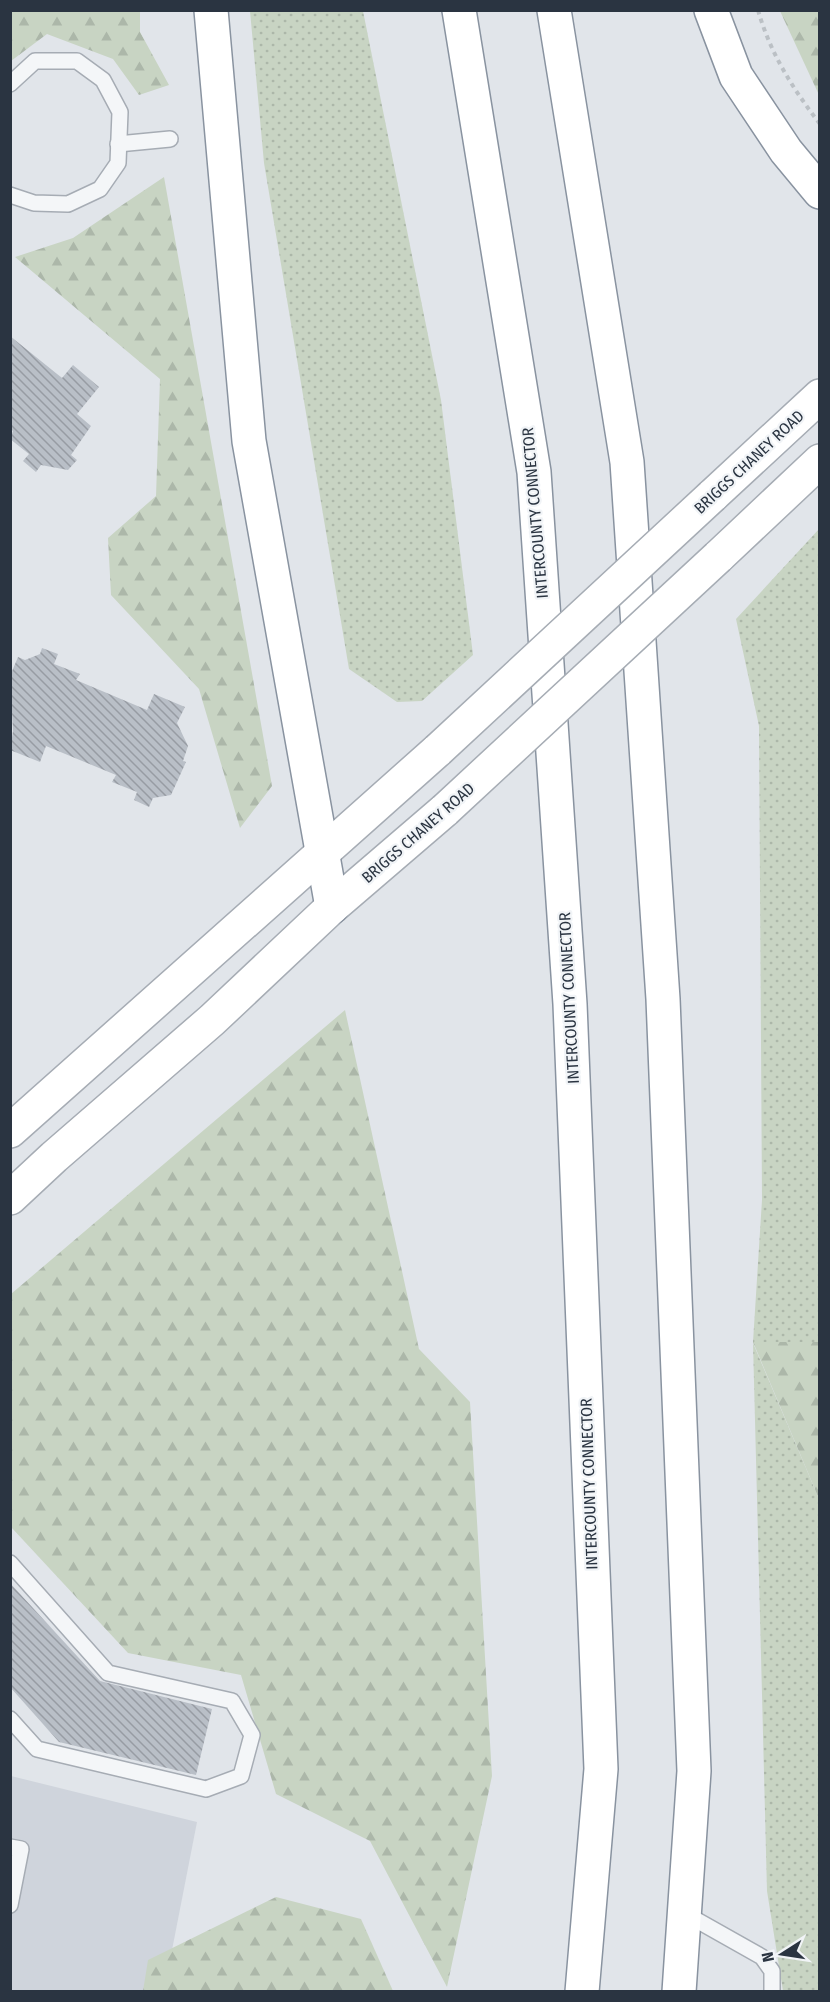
<svg xmlns="http://www.w3.org/2000/svg" width="830" height="2002" viewBox="0 0 830 2002" font-family="'Fira Sans Condensed',sans-serif">
	<style>
		.built { fill: #cfd4dc }
		.grass { fill: url(#grass-dots) }
		.forest { fill: url(#forest-firs) }
		.building { fill: url(#building-back-hatch) }
		.lines { fill: none; stroke-linecap: round; stroke-linejoin: round }
		.lane-casing { stroke: #a6acb4; stroke-width: 18 }
		.secondary-casing { stroke: #a6acb4; stroke-width: 36 }
		.highway-casing { stroke: #8993a0; stroke-width: 36 }
		.path { stroke: #bbc0c5; stroke-width: 4; stroke-dasharray: 4.5 4.5; stroke-linecap: butt }
		.lane { stroke: #f4f6f8; stroke-width: 15 }
		.secondary { stroke: #fff; stroke-width: 33 }
		.highway { stroke: #fff; stroke-width: 33 }
		.secondary-bridge-casing { stroke: #a6acb4; stroke-width: 36; stroke-linecap: butt }
		.secondary-bridge { stroke: #fff; stroke-width: 33 }
		.labels { text-anchor: middle; dominant-baseline: central; stroke-width: 4.5; stroke-linejoin: round; paint-order: stroke }
		.street-label { font-size: 16px; fill: #2a3441; stroke: #f1f4f7 }
	</style>
	<defs>
		<pattern id="grass-dots" width="8" height="8" patternUnits="userSpaceOnUse" patternTransform="scale(1.5)"><rect width="8" height="8" fill="#c8d4c3"/><path d="M2 2h.1M6 6h.1" fill="none" stroke="#acb7a9" stroke-width="1.8" stroke-linecap="round"/></pattern>
		<pattern id="forest-firs" width="22" height="20" patternUnits="userSpaceOnUse" patternTransform="scale(1.5)"><rect width="22" height="20" fill="#c8d4c3"/><path d="M5 1l3.5 6h-7zM16 11l3.5 6h-7z" fill="#acb7a9"/></pattern>
		<pattern id="building-back-hatch" width="6" height="6" patternUnits="userSpaceOnUse" patternTransform="scale(1.5)"><rect width="6" height="6" fill="#b9bfc7"/><path d="M-1 5l2 2M0 0l6 6M5-1l2 2" fill="none" stroke="#979ca3"/></pattern>
	</defs>
	<rect width="100%" height="100%" fill="#e1e5ea"/>
	<polygon class="built" points="11,1776 197,1822 164,1991 11,1992"/>
	<g class="grass">
		<polygon points="250,11 363,11 441,400 473,655 422,701 397,702 349,669 264,163"/>
		<polygon points="819,529 819,1342 753,1343 819,1499 819,1991 783,1991 767,1891 753,1342 762,1200 759,726 736,619"/>
	</g>
	<g class="forest">
		<polygon points="11,10 140,11 140,32 169,85 139,95 113,59 47,34 11,61"/>
		<polygon points="780,11 819,11 819,95"/>
		<polygon points="164,177 272,786 240,828 199,689 111,595 108,538 156,496 160,379 15,257 73,238"/>
		<polygon points="345,1010 419,1349 470,1402 492,1776 447,1987 370,1841 276,1794 241,1675 128,1653 11,1527 11,1294"/>
		<polygon points="753,1342 819,1342 819,1499"/>
		<polygon points="276,1897 361,1919 393,1991 143,1991 148,1960"/>
	</g>
	<g class="building">
		<polygon points="10,336 62,378 73,365 99,387 77,414 91,426 71,455 77,460 68,470 41,465 36,472 23,461 29,454 10,439 13,431 10,429"/>
		<polygon points="42,648 58,654 54,664 80,674 76,680 147,710 154,694 185,707 177,723 188,746 183,761 186,762 171,795 153,798 149,807 134,800 137,792 112,782 116,775 46,746 40,762 10,750 13,731 10,676 18,657 25,660 40,654"/>
		<polygon points="10,1583 100,1681 212,1709 196,1775 59,1742 10,1687"/>
	</g>
	<g class="lines">
		<defs>
			<g id="lane">
				<polyline points="10,84 35,61 77,61 103,80 120,112 118,163 100,189 68,204 34,203 10,195"/>
				<polyline points="118,144 170,139"/>
				<polyline points="10,1563 108,1673 232,1701 252,1735 241,1776 206,1789 37,1749 10,1719"/>
				<polyline points="10,1847 21,1849 10,1905"/>
				<polyline points="684,1913 762,1957 772,1971 772,1992"/>
			</g>
			<g id="secondary">
				<polyline points="712,496 820,396"/>
				<polyline points="718,557 820,461"/>
				<polyline points="10,1131 438,750"/>
				<polyline points="10,1198 54,1157 212,1020 332,907 445,810"/>
			</g>
			<g id="highway">
				<polyline points="211,10 249,441 332,907"/>
				<polyline points="459,10 534,472 570,1004 601,1769 582,1992"/>
				<polyline points="554,10 627,462 663,999 694,1771 679,1992"/>
				<polyline points="711,10 736,76 786,151 820,192"/>
			</g>
		</defs>
		<use href="#lane" class="lane-casing"/>
		<use href="#secondary" class="secondary-casing"/>
		<use href="#highway" class="highway-casing"/>
		<path class="path" d="M758,10C770,53 793,89 820,124"/>
		<use href="#lane" class="lane"/>
		<use href="#secondary" class="secondary"/>
		<use href="#highway" class="highway"/>
		<defs>
			<g id="secondary-bridge">
				<polyline points="438,750 712,496"/>
				<polyline points="445,810 718,557"/>
			</g>
		</defs>
		<use href="#secondary-bridge" class="secondary-bridge-casing"/>
		<use href="#secondary-bridge" class="secondary-bridge"/>
	</g>
	<g class="labels">
		<g class="street-label">
			<text transform="translate(749 462) rotate(-43)">BRIGGS CHANEY ROAD</text>
			<text transform="translate(535 513) rotate(-95)">INTERCOUNTY CONNECTOR</text>
			<text transform="translate(418 833) rotate(-41)">BRIGGS CHANEY ROAD</text>
			<text transform="translate(569 998) rotate(-93)">INTERCOUNTY CONNECTOR</text>
			<text transform="translate(589 1484) rotate(-92)">INTERCOUNTY CONNECTOR</text>
		</g>
	</g>
	<rect width="830" height="2002" fill="none" stroke="#2a3441" stroke-width="24"/>
	<g transform="translate(782 1954) rotate(258)" stroke="#f1f4f7" stroke-width="4.5" paint-order="stroke">
	<path d="M0-4.5L10 22L0 15L-10 22Z" fill="#2a3441"/>
	<text y="-9" font-size="16" font-weight="bold" text-anchor="middle" fill="#2a3441">N</text>
	</g>
</svg>
